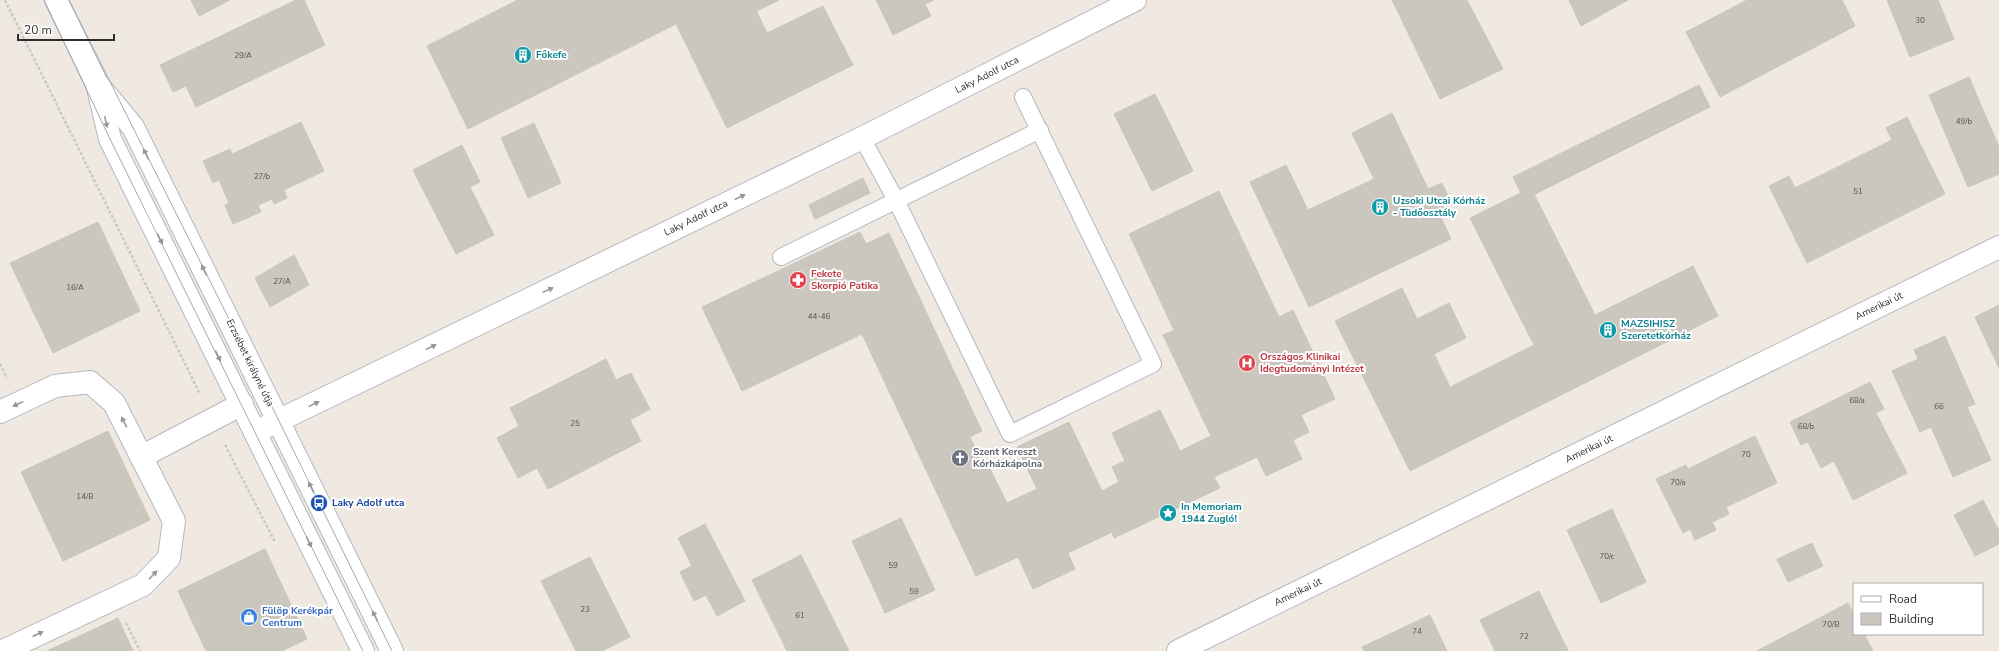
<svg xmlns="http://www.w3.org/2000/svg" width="1999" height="651" viewBox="0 0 1999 651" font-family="'Nunito Sans',sans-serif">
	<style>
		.building { fill: #cbc7bf; stroke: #cbc5ba }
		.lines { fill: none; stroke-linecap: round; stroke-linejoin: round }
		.lane-casing { stroke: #b4b7c1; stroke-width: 18 }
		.street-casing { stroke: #b4b7c1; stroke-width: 24 }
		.secondary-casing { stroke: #b4b7c1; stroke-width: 24 }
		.path { stroke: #c9c9c9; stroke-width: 2.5; stroke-dasharray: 3 2; stroke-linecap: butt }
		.lane { stroke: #fff; stroke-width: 16 }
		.street { stroke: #fff; stroke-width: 22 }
		.secondary { stroke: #fff; stroke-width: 22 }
		.tram { stroke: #a3a6b8; stroke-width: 1 }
		.oneway { fill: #969696 }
		.labels { text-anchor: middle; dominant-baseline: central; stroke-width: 4; stroke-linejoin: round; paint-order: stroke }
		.number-label { font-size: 8px; fill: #555452 }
		.culture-label { font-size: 10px; font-weight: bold; fill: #0d838f; stroke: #fff; text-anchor: start }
		.street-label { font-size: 10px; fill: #2e2e2e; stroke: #fff }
		.health-label { font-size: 10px; font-weight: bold; fill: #be3a42; stroke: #fff; text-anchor: start }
		.worship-label { font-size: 10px; font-weight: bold; fill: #5b616d; stroke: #fff; text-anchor: start }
		.transit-label { font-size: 10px; font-weight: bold; fill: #164399; stroke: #fff; text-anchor: start }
		.shop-label { font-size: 10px; font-weight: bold; fill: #366cbe; stroke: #fff; text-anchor: start }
	</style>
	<rect width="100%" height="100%" fill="#efe9e1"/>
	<g class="building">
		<polygon points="191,0 230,0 199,16"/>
		<polygon points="296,0 304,0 325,45 196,107 186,86 173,92 160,65"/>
		<polygon points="518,0 751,0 767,33 823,6 853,65 727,128 676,24 468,129 427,46"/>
		<polygon points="752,0 779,0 757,11"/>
		<polygon points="876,0 934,0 925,4 931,16 893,35"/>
		<polygon points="1392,0 1467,0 1503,69 1440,99"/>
		<polygon points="1569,0 1628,0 1581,26"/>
		<polygon points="1747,0 1842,0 1855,26 1720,97 1686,32"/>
		<polygon points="1887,0 1938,0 1954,39 1910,57"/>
		<polygon points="1969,77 1999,147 1999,174 1968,187 1929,95"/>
		<polygon points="1699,85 1710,107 1535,194 1531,188 1521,193 1513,177"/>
		<polygon points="1155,94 1193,171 1152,191 1114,114"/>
		<polygon points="1392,113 1428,189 1442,183 1452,204 1438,211 1451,239 1309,307 1250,182 1286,165 1308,210 1374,179 1352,133"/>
		<polygon points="1907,117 1945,194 1807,263 1769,186 1789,176 1795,188 1892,140 1886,128"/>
		<polygon points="301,122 324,171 284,190 287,198 274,204 272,199 258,205 261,212 233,224 225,205 229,203 219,180 213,183 203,161 230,149 232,154"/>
		<polygon points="534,123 561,183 528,198 501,138"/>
		<polygon points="462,145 480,182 470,187 494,235 456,254 413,170"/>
		<polygon points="863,178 870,193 815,219 809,205"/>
		<polygon points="1531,188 1595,315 1693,266 1718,316 1410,471 1335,321 1402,288 1417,319 1449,303 1466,338 1434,354 1450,387 1534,345 1470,218"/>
		<polygon points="1219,191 1279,317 1293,310 1335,399 1301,415 1309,432 1293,440 1302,459 1266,476 1257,457 1214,477 1220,488 1114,538 1112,532 1068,553 1075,569 1033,589 1018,557 976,576 862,334 742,391 702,307 860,232 866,244 889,233 982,431 970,437 982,463 986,461 1007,503 1037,489 1017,447 1069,422 1102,491 1119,482 1112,467 1125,461 1112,433 1160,410 1180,451 1211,436 1163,335 1174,330 1129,234"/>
		<polygon points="98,222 140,311 53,353 10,263"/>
		<polygon points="294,255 309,285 270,307 255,278"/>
		<polygon points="1999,305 1999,368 1975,317"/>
		<polygon points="1945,336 1975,404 1967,407 1991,460 1953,477 1931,427 1920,432 1892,371 1918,359 1914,350"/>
		<polygon points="606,359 616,380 631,373 650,409 630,420 641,441 548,489 537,468 518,478 497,438 519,426 510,408"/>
		<polygon points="1870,382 1884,409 1876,413 1907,473 1853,500 1834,461 1821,468 1808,442 1801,445 1790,422"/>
		<polygon points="108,431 150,520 63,561 21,472"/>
		<polygon points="1755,436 1777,483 1726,507 1729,514 1712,522 1716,530 1695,540 1690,529 1683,533 1656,479 1686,465 1688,469"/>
		<polygon points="1983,500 1999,531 1999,544 1975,556 1954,515"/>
		<polygon points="1612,509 1646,582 1601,603 1567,530"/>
		<polygon points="901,518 935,590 885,613 852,541"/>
		<polygon points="705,524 745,601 717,616 706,595 694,601 680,572 692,566 678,538"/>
		<polygon points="1812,543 1823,566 1788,582 1777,559"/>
		<polygon points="265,549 307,639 282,651 206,651 178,591"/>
		<polygon points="801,555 849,651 787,651 752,580"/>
		<polygon points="590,557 630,637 602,651 576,651 541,581"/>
		<polygon points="1539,591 1568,651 1495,651 1480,620"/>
		<polygon points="1848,603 1854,615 1854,634 1864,634 1873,651 1757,651"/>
		<polygon points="1430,615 1447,651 1364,651 1362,647"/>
		<polygon points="118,618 133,651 47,651"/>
	</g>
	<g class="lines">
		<defs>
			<g id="lane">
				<polyline points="862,138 896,200 1010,434 1153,364 1023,97"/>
				<polyline points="781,257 1040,130"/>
			</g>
			<g id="street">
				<polyline points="0,412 55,386 90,382 114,403 174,521 169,558 143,585 3,651"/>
				<polyline points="255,432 862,138 1135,0"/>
				<polyline points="141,457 242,404"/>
				<polyline points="1178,651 1999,247"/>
			</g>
			<g id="secondary">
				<polyline points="56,0 97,84 110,139 363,651"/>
				<polyline points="99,86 133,127 392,651"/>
			</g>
		</defs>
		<use href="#lane" class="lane-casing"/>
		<use href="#street" class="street-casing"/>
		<use href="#secondary" class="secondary-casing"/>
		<g class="path">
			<polyline points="5,0 200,394"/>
			<polyline points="0,364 7,378"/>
			<polyline points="225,445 275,542"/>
			<polyline points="126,623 140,651"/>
		</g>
		<use href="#lane" class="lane"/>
		<use href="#street" class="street"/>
		<use href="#secondary" class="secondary"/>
		<g class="tram">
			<polyline points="44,0 110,139 363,651"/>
			<polyline points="69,0 222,305 392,651"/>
		</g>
	</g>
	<defs><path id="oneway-solid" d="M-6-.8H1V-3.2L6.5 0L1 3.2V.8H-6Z"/></defs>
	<g class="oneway">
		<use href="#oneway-solid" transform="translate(106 122) rotate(77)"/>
		<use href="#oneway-solid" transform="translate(146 154) rotate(-116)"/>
		<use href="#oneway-solid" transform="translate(740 197) rotate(-26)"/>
		<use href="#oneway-solid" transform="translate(160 239) rotate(63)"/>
		<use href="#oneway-solid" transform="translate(204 270) rotate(-116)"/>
		<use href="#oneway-solid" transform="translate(548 290) rotate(-26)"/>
		<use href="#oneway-solid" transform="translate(431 347) rotate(-26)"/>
		<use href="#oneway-solid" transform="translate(218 356) rotate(64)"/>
		<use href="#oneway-solid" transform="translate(18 404) rotate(154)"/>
		<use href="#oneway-solid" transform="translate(314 404) rotate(-26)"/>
		<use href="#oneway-solid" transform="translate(124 422) rotate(-117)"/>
		<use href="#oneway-solid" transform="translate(311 487) rotate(-116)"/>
		<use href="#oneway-solid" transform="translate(309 542) rotate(64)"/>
		<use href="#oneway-solid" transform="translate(153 575) rotate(-46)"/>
		<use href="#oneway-solid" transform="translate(375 616) rotate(-116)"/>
		<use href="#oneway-solid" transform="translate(38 634) rotate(-25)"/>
	</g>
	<defs>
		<symbol id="building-disc" viewBox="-11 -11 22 22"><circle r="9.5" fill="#0f9aa8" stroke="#fff"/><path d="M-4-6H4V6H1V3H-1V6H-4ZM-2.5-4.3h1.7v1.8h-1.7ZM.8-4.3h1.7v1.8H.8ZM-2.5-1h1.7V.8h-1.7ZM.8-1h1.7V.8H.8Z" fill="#fff"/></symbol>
		<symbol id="pharmacy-disc" viewBox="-11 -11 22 22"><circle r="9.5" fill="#e0444e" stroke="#fff"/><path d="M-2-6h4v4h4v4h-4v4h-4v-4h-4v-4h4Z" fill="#fff"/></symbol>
		<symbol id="hospital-disc" viewBox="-11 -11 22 22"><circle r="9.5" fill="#e0444e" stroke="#fff"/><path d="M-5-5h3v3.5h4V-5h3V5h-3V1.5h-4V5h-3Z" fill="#fff"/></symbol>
		<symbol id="church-disc" viewBox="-11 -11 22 22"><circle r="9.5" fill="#6b7280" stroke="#fff"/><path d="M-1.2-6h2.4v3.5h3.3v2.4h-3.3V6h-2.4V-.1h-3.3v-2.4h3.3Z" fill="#fff"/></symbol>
		<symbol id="bus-disc" viewBox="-11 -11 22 22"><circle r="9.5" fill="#1a4fb4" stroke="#fff"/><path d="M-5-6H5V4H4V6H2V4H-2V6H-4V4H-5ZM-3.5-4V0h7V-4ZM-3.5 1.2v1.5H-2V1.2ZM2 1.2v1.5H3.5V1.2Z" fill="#fff"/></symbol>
		<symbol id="sight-disc" viewBox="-11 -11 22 22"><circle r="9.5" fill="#0f9aa8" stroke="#fff"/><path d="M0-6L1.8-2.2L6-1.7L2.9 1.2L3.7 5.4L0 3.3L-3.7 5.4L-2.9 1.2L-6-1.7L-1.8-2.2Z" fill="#fff"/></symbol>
		<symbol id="shop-disc" viewBox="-11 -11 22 22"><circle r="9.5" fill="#3f7fe0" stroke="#fff"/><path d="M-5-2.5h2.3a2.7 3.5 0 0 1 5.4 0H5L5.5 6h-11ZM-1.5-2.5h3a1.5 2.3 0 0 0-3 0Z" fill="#fff"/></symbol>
	</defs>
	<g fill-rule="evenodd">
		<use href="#building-disc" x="513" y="45" width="20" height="20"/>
		<use href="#building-disc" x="1370" y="197" width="20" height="20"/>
		<use href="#pharmacy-disc" x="788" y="270" width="20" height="20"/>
		<use href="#building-disc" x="1598" y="320" width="20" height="20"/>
		<use href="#hospital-disc" x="1237" y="353" width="20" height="20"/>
		<use href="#church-disc" x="950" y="448" width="20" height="20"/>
		<use href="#bus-disc" x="309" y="493" width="20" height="20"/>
		<use href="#sight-disc" x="1158" y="503" width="20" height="20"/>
		<use href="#shop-disc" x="239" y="607" width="20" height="20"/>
	</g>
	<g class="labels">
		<g class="number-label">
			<text x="1920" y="20">30</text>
			<text x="243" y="55">29/A</text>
			<text x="1964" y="121">49/b</text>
			<text x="262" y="176">27/b</text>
			<text x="1858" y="191">51</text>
			<text x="282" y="281">27/A</text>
			<text x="75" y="287">16/A</text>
			<text x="819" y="316">44-46</text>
			<text x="1857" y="400">68/a</text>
			<text x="1939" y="406">66</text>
			<text x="575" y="423">25</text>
			<text x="1806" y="426">68/b</text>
			<text x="1746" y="454">70</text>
			<text x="1678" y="482">70/a</text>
			<text x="85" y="496">14/B</text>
			<text x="1607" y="556">70/c</text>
			<text x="893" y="565">59</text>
			<text x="914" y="591">59</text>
			<text x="585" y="609">23</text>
			<text x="800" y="615">61</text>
			<text x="1831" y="624">70/B</text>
			<text x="1417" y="631">74</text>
			<text x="1524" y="636">72</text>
		</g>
		<g class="culture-label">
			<text x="536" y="55">Főkefe</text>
			<text x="1393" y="201">Uzsoki Utcai Kórház<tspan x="1393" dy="12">- Tüdőosztály</tspan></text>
			<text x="1621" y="324">MAZSIHISZ<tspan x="1621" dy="12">Szeretetkórház</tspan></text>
			<text x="1181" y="507">In Memoriam<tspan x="1181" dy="12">1944 Zugló!</tspan></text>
		</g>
		<g class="street-label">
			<text transform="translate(987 75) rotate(-27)">Laky Adolf utca</text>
			<text transform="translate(696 218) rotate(-26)">Laky Adolf utca</text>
			<text transform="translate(1879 306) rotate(-26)">Amerikai út</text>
			<text transform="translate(250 363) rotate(64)">Erzsébet királyné útja</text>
			<text transform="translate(1589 449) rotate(-26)">Amerikai út</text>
			<text transform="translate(1298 592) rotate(-26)">Amerikai út</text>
		</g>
		<g class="health-label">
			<text x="811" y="274">Fekete<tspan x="811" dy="12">Skorpió Patika</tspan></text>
			<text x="1260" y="357">Országos Klinikai<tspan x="1260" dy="12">Idegtudományi Intézet</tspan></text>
		</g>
		<g class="worship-label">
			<text x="973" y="452">Szent Kereszt<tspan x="973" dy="12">Kórházkápolna</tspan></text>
		</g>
		<g class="transit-label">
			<text x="332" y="503">Laky Adolf utca</text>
		</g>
		<g class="shop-label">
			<text x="262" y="611">Fülöp Kerékpár<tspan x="262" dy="12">Centrum</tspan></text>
		</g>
	</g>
	<rect x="1853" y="583" width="130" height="52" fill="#ffffff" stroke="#ababab"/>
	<rect x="1861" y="596" width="20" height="6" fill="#ffffff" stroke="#ababab"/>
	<text x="1889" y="603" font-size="12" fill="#2e2e2e">Road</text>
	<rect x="1861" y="613" width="20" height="12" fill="#cbc7bf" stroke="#ababab"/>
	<text x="1889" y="623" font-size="12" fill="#2e2e2e">Building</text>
	<path d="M18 34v6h96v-6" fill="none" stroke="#2e2e2e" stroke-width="2"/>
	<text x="24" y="34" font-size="12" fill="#2e2e2e" stroke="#ffffff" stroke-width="3" paint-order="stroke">20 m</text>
</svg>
